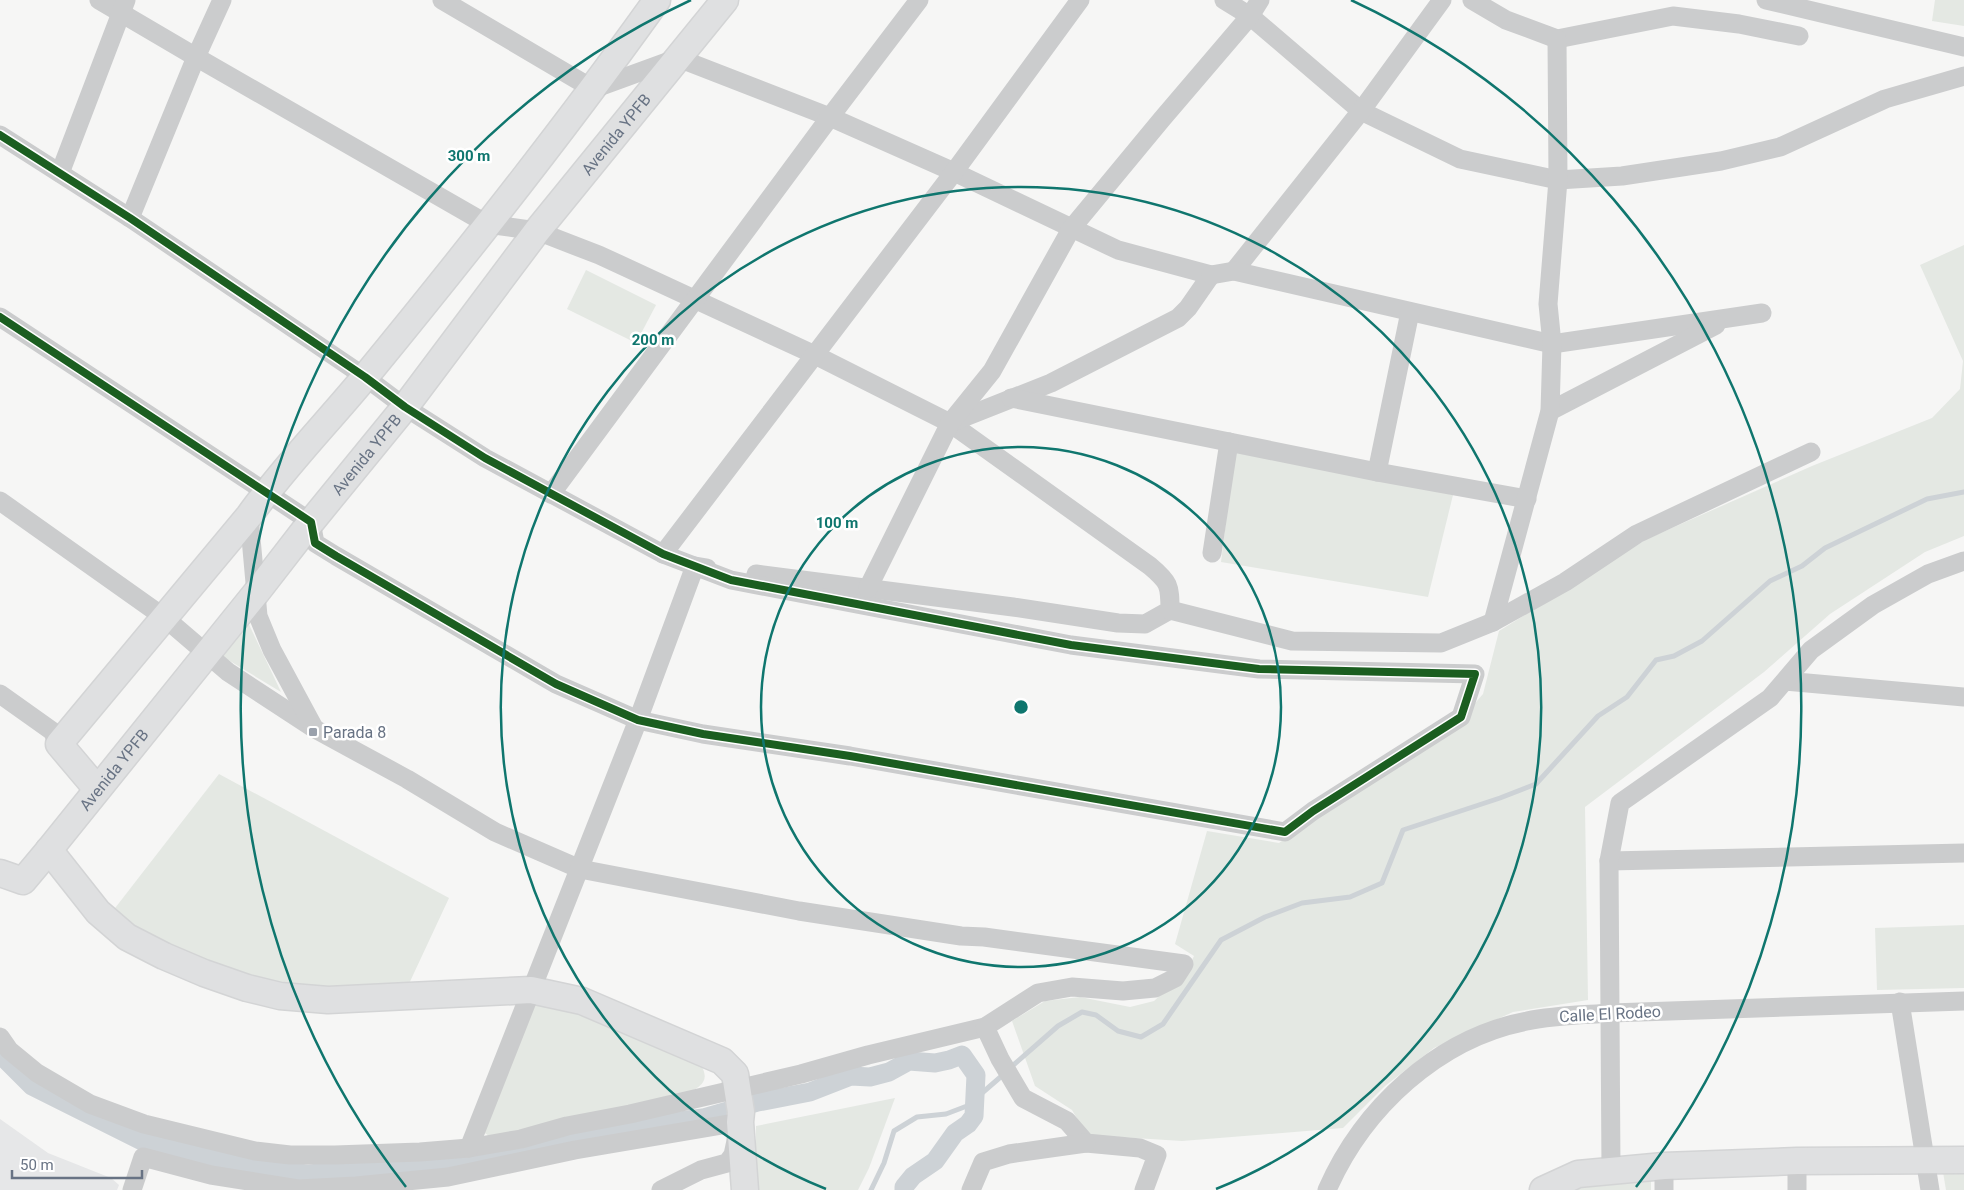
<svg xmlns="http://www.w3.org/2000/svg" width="1964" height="1190" viewBox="0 0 1964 1190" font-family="Roboto,sans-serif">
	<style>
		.built { fill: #e6e7e8 }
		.green { fill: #e4e8e3 }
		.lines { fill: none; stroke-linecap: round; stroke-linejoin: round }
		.stream { stroke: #cdd2d6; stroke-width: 5 }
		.canal { stroke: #cdd2d6; stroke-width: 19 }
		.secondary-casing { stroke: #d3d4d5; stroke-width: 29 }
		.street { stroke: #cbcccd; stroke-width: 19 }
		.secondary { stroke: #dfe0e1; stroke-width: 26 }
		.cycleway-casing { stroke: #fff; stroke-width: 11 }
		.cycleway { stroke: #1b5e20; stroke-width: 8 }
		.ring { fill: none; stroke: #0f766e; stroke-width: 2.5 }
		.poi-dot { fill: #9aa1ac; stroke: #fff; stroke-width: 2 }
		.labels { text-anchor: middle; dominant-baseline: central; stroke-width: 5; stroke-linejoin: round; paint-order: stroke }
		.street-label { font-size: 16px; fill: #687384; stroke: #fff }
		.poi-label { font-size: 16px; fill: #687384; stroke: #fff; text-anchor: start }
		.centre { fill: #0f766e; stroke: #fff; stroke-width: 2.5 }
		.ring-label { font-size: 15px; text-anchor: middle; font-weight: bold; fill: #0f766e; stroke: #fff; stroke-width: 5; stroke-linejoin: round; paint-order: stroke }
	</style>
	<rect width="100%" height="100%" fill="#f6f6f5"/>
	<polygon class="built" points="0,1119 48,1153 111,1178 119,1185 117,1190 0,1190"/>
	<g class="green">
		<polygon points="1935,0 1964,0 1964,26 1932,21"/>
		<polygon points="1964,245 1964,536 1925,552 1830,614 1764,672 1585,807 1588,1000 1513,1012 1434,1048 1385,1086 1343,1128 1182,1141 1087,1135 1072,1110 1035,1086 1012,1021 1045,1001 1080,997 1130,1007 1154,1001 1186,972 1194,956 1175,944 1207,831 1279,843 1464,716 1483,694 1499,631 1647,539 1812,466 1932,418 1960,389 1963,361 1920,265"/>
		<polygon points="586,270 656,305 636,343 567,309"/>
		<polygon points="1235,448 1453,495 1428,597 1221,562"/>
		<polygon points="244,614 281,692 215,652"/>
		<polygon points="219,774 449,898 407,988 274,987 135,932 112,912"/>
		<polygon points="1964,925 1964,988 1877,990 1875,928"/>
		<path d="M539,999L698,1060C709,1077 707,1084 688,1093L491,1137L483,1132L533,1005Z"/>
		<polygon points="895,1098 869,1168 858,1190 756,1190 756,1126"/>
		<polygon points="1964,1171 1964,1190 1946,1190 1943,1172"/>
		<polygon points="1651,1179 1651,1190 1572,1190 1601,1182"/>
	</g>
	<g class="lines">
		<g class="stream">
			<polyline points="1010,1068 1058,1026 1082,1012 1096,1015 1118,1031 1141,1037 1163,1024 1221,940 1265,917 1302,903 1350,897 1382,883 1403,830 1500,798 1536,784 1598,716 1627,697 1656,660 1674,656 1702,641 1770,581 1802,566 1825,548 1927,499 1964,492"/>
			<polyline points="871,1190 884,1163 894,1131 917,1117 946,1114 967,1106 1004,1074"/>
		</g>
		<polyline class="canal" points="0,1054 32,1086 144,1142 252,1169 308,1174 385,1168 416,1168 499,1158 597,1132 703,1118 758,1102 810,1092 851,1076 870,1077 889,1072 909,1061 935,1063 949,1060 962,1055 976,1075 974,1116 968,1124 955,1133 935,1161 913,1176 904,1187 904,1190"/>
		<defs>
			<g id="secondary">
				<path d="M97,789L59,744L249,516C284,467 327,423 365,377C466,254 565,129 657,0"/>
				<polyline points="49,850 98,912 127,937 164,956 204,973 247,988 280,996 328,1000 531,990 582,1001 722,1061 735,1074 741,1112 740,1122 745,1190"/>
				<path id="s1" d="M0,873L23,881L49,850L256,593L311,522L405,407L537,231L725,0"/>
				<polyline points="1543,1190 1578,1174 1664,1166 1797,1161 1964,1160"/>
			</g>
		</defs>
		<use href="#secondary" class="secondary-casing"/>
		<g class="street">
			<path d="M99,0L196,57L487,224L537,231L599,255L815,355L950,423L1150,566C1169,582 1170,585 1170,610L1145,624L1118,623L1013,607L756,574"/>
			<polyline points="442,0 593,89 678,58 830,117 954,172 1118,250 1211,275 1188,308 1178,318 1051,383 950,423"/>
			<polyline points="1224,0 1250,16 1361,111 1460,159 1558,180 1622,176 1721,161 1780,147 1885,99 1964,76"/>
			<polyline points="1472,0 1506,20 1557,39 1673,16 1739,24 1799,36"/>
			<polyline points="1766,0 1964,47"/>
			<polyline points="0,135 130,218 365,377 405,407 485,458 663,554 731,580 1071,645 1259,669 1475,674 1461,717 1313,811 1285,832 850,756 703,734 638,720 556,684 336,556 315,543 311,522 0,317"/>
			<polyline points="60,173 126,0"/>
			<polyline points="130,218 196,57 222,0"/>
			<polyline points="1234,271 1361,111 1442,0"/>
			<polyline points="1211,275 1234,271 1552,344 1762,313"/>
			<polyline points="1011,398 1377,472 1527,499"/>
			<polyline points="1550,411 1716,325"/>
			<polyline points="1377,472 1410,312"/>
			<polyline points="551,494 830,117 919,0"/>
			<polyline points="0,501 165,618 228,672 315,729 407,779 495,832 580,869 799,911 961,936 984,937 1184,964 1175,978 1155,988 1123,991 1072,987 1038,993 985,1027 868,1055 801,1074 630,1114 567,1126 521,1139 469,1148 420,1152 335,1155 290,1155 255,1151 144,1124 90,1104 37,1073 9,1050 0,1037"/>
			<polyline points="249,516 258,616 272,650 313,726"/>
			<polyline points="1212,553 1229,442"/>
			<polyline points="663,554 954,172 1080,0"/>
			<polyline points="868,588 950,423 992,371 1071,229 1162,119 1250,16 1260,0"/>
			<polyline points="1170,610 1292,641 1441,643 1493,622 1565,582 1637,534 1811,452"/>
			<polyline points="1493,622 1550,411 1552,344 1548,304 1558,180 1557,39"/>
			<polyline points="1785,681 1964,697"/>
			<polyline points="0,694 52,731 59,744"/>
			<polyline points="1609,861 1964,853"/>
			<polyline points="1900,1002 1930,1190"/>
			<polyline points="985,1027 1000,1059 1023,1098 1067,1121 1086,1143 1140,1148 1157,1155 1144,1190"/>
			<polyline points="469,1148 638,720 695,566 707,568"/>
			<polyline points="1797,1161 1797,1190"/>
			<polyline points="1664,1166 1664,1190"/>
			<polyline points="1611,1170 1609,861 1620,803 1770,698 1811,650 1873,605 1928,574 1964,561"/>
			<polyline points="132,1190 143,1157 211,1175 298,1189 356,1186 448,1177 575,1150 740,1122 733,1155 727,1163 701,1170 661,1190"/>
			<polyline points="971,1190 983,1162 1009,1154 1086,1143"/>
			<path d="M1327,1190C1363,1108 1438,1038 1527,1021C1555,1015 1583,1015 1611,1013L1964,1001"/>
		</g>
		<use href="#secondary" class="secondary"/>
		<defs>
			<polyline id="cycleway" points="0,135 130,218 365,377 405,407 485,458 663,554 731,580 1071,645 1259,669 1475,674 1461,717 1313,811 1285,832 850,756 703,734 638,720 556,684 336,556 315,543 311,522 0,317"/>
		</defs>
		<use href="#cycleway" class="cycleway-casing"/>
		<use href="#cycleway" class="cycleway"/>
	</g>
	<g class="ring">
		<circle cx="1021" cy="707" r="260"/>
		<path d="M826 1189A520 520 0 1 1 1216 1189"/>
		<path d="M406 1187A780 780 0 0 1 691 0M1351 0A780 780 0 0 1 1636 1187"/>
	</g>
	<rect class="poi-dot" x="308" y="727" width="10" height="10" rx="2.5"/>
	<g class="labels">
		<g class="street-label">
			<text stroke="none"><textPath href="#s1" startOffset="978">Avenida YPFB</textPath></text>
			<text stroke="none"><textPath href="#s1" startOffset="572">Avenida YPFB</textPath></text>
			<text stroke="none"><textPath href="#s1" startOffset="168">Avenida YPFB</textPath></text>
			<text transform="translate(1610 1014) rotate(-3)">Calle El Rodeo</text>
		</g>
		<g class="poi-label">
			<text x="323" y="732">Parada 8</text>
		</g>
	</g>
	<circle cx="1021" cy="707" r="8" class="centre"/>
	<g class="ring-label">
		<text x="469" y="161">300 m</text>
		<text x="653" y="345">200 m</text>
		<text x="837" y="528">100 m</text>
	</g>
	<path d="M12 1170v8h130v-8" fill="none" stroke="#687384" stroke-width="2.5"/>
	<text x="20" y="1170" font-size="15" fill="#687384" stroke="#ffffff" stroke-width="4" paint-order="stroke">50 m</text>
</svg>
